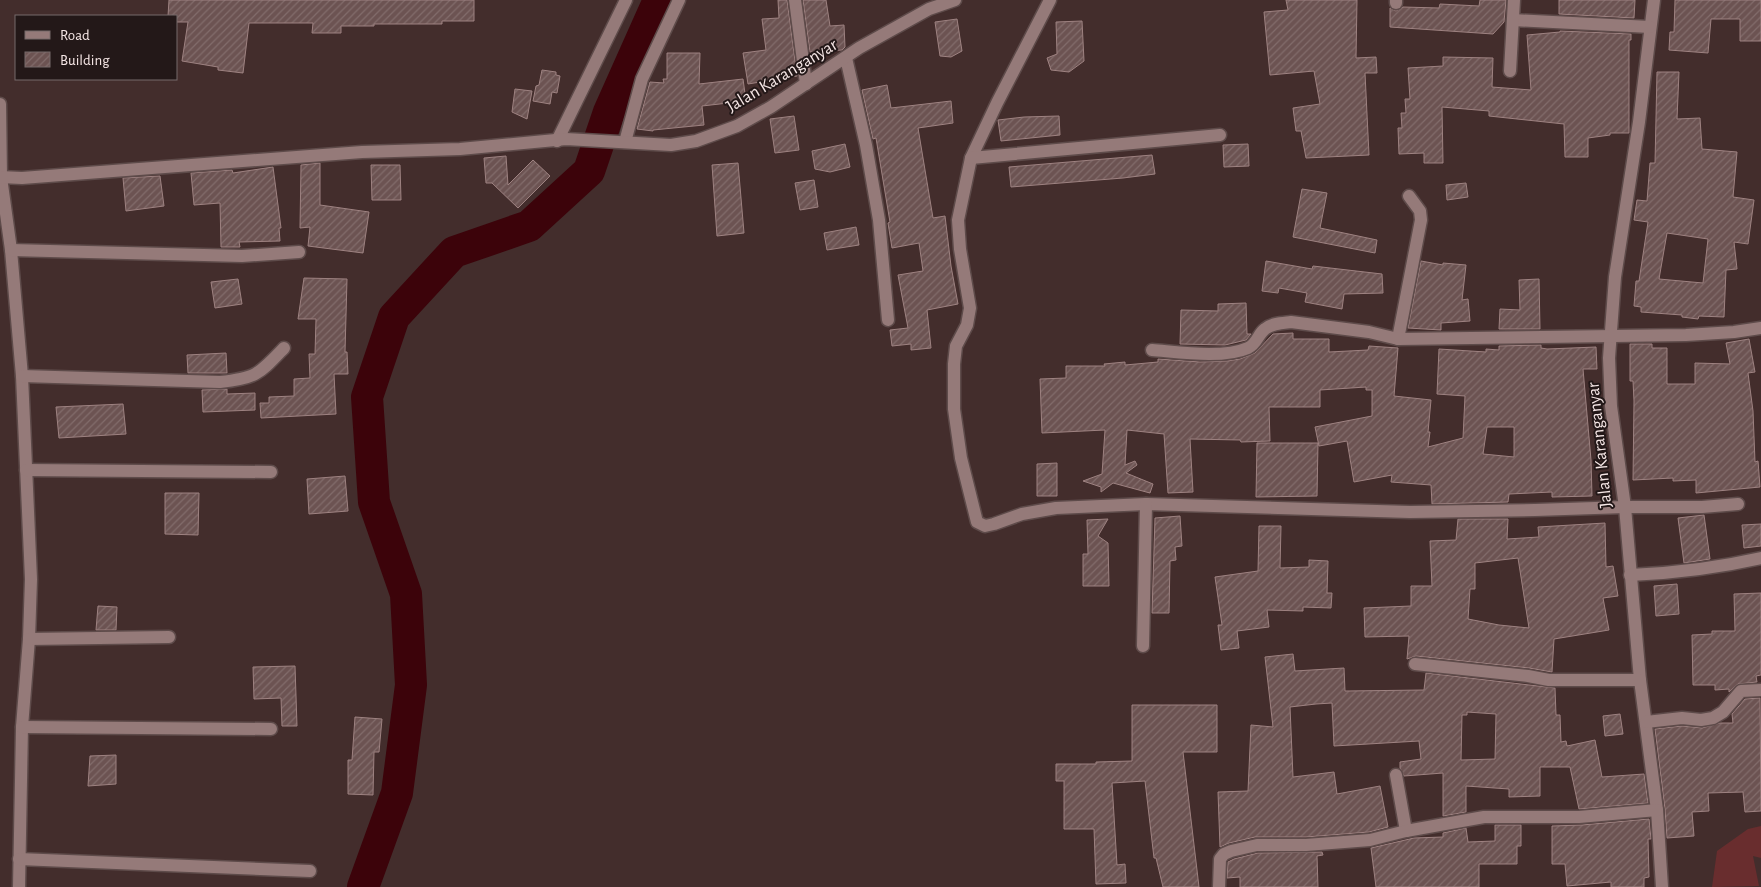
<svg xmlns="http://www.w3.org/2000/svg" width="1761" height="887" viewBox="0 0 1761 887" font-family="'Alegreya Sans',sans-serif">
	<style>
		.grass { fill: #692d2e }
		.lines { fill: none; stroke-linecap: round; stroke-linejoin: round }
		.river { stroke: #3c030a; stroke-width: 32 }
		.building { fill: url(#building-hatch); stroke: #9e8281; fill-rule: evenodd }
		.minor-casing { stroke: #5e4b4a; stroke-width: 15 }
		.minor { stroke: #957a79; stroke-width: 12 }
		.labels { text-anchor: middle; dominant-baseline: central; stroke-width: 4; stroke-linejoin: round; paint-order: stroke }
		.street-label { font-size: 18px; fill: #f5e6e5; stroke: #231818 }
	</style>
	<defs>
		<pattern id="building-hatch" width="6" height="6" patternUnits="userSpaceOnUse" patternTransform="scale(1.25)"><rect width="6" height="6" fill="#6c5352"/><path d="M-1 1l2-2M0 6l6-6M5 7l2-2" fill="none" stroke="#826c6b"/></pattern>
	</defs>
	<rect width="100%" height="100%" fill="#432d2c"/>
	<polygon class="grass" points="1761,826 1761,858 1753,856 1759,886 1712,887 1717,851 1748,829"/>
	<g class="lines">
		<polyline class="river" points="363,887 397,793 411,685 406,594 374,502 367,397 394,317 454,252 529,226 589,171 609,112 659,0"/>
	</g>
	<g class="building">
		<polygon points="169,0 474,0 474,21 442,21 442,24 374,24 374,26 341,26 341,33 312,33 313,23 249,23 243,73 218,70 218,67 182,61 188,22 176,22 176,16 168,16"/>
		<polygon points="778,0 787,0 797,76 748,84 743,53 766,50 762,19 779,18"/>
		<polygon points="803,0 826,0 830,26 844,25 845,47 842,50 810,52"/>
		<polygon points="1286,0 1357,0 1356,58 1376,57 1377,73 1365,73 1369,155 1306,158 1301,131 1296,131 1293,108 1320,104 1314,71 1270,75 1264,12 1288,10"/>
		<polygon points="1480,0 1506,0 1504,22 1493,34 1390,27 1390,8 1396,11 1403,7 1439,8 1440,4 1479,6"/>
		<polygon points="1559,0 1635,0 1634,18 1559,14"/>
		<polygon points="1675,0 1761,0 1761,41 1740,41 1740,19 1711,19 1708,53 1669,50 1670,32 1674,32"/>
		<polygon points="957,19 962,51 951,57 940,56 935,22"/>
		<polygon points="1082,21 1084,61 1069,72 1051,70 1047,58 1057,54 1056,22"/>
		<polygon points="1560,31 1631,34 1631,40 1629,40 1629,133 1610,133 1610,135 1588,138 1588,157 1565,157 1564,124 1489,116 1489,111 1442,107 1443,163 1424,163 1424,153 1399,154 1398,128 1402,128 1401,113 1406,113 1405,99 1410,99 1408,68 1443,66 1443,57 1493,58 1492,87 1531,90 1527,35 1560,32"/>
		<polygon points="667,53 700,53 699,84 743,79 746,101 702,106 704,125 653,130 653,131 637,129 650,82 664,83 663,79 667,79"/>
		<polygon points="542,70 556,72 556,75 560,76 557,93 552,92 550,104 533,101 536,86 539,85"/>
		<path d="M1657,72H1679L1677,119L1700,118L1702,149L1737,152L1733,197L1754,200L1748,244L1734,242L1737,269L1726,270L1724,317L1699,316L1698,319L1682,317V315L1641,312V307L1634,306L1636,281H1639L1648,222L1634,220L1637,200L1647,201L1650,163H1655ZM1667,233L1708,239L1703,283L1659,279Z"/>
		<polygon points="887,85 891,108 951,101 953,123 918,128 933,218 945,216 951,266 958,304 927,310 931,348 911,350 911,344 892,346 890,330 908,328 898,275 923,271 919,243 892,248 888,223 890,222 876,138 873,139 862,90"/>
		<polygon points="515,89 532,91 527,119 512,112"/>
		<polygon points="794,116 799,150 775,153 770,119"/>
		<polygon points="1059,116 1060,135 1001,141 998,120 1024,117"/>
		<polygon points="845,144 850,167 830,172 815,169 812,151"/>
		<polygon points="1248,144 1249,166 1224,167 1223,145"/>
		<polygon points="1152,155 1155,174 1123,178 1011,187 1009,167"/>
		<polygon points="506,156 508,185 533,160 550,176 518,208 492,183 486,183 484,158"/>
		<polygon points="320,163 320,205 369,212 363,253 308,246 310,227 300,228 301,165"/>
		<polygon points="738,163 744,233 717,236 712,165"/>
		<polygon points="371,165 400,165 401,200 372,200"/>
		<polygon points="273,167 281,228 279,228 280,241 239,242 240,247 221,247 220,203 194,205 191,173 232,170 233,173"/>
		<polygon points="160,176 164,206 126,211 123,178"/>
		<polygon points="814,180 818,207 800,210 795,183"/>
		<polygon points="1466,183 1468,197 1447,200 1446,185"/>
		<polygon points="1302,189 1327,193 1320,228 1377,240 1375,253 1293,237"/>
		<polygon points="856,227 859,245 827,250 824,233"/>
		<polygon points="1266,261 1312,269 1313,266 1382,274 1383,293 1344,294 1342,309 1305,302 1307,293 1279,288 1278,293 1262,291"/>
		<polygon points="1421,261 1443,265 1443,263 1466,265 1462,300 1468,299 1470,321 1441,323 1441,330 1408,328"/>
		<polygon points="304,278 347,279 345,352 347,352 348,374 334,374 336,414 261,418 260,403 269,403 269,397 294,396 294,379 310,378 309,354 315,354 316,319 298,319"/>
		<polygon points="238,279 242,304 215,308 211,282"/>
		<polygon points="1539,279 1540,329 1499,329 1500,309 1520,310 1519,280"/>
		<polygon points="1246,303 1247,334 1251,334 1246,340 1225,345 1180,344 1181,310 1218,311 1218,304"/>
		<path d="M1293,333V339H1329V352L1368,350L1369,346L1398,348L1394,396L1431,400L1428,432H1430L1428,447L1463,438L1465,396L1437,394L1439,349L1486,352V349L1499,350V346L1541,345V348L1547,349L1596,347L1597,369H1583L1591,460L1592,496L1552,497V492L1509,494L1508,502L1432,504L1431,485L1391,482L1392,475L1354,482L1347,441L1319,446L1315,427L1372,416V390H1366V387L1320,390V407H1269L1270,441L1241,442L1240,440L1190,439L1193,492L1168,493L1164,434L1127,430L1125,465L1135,461L1137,465L1126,473L1153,484L1150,493L1113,483L1101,492V487L1083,481L1102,474L1105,430L1042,433L1040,379L1066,378V366H1105L1104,364L1125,362V365L1158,362V359L1200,362L1227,361L1240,359L1255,353L1273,334ZM1487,427H1514V457L1483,454Z"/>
		<polygon points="1749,339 1755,372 1748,373 1753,411 1755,462 1758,461 1760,487 1696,493 1696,480 1673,481 1673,478 1633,480 1634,401 1633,381 1630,381 1630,344 1652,344 1652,348 1667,348 1667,384 1695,384 1695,363 1730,364 1726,343"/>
		<polygon points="226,353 227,373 188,373 187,355"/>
		<polygon points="227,389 227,394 255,393 255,410 203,412 202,390"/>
		<polygon points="123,404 126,434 59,438 56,407"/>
		<polygon points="1257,443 1318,443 1317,496 1256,497"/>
		<polygon points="1057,463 1057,496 1037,496 1037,464"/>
		<polygon points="345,476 348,511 309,514 307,479"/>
		<polygon points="165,493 199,493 198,535 165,534"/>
		<polygon points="1704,515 1710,559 1684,563 1678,518"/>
		<polygon points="1180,516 1182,546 1175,547 1176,560 1170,561 1169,613 1152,613 1155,518"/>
		<polygon points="1108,519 1098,536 1108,543 1109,586 1083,586 1083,554 1088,554 1087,520"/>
		<path d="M1458,519H1508L1507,539L1539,537L1538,527L1605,523L1606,567L1613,566L1618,596L1603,598L1609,630L1554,639L1552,672L1529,668L1416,656L1407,659L1409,636L1365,637L1364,608L1411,606V586H1432L1430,541L1456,540ZM1518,558L1529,628L1499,625L1468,619L1470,589H1475V563Z"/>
		<polygon points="1761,524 1761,546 1744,548 1742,525"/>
		<polygon points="1259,526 1281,526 1280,568 1309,567 1309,560 1328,561 1327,593 1332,593 1331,608 1303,607 1303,611 1267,610 1269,627 1237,631 1239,648 1221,650 1218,625 1222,625 1215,577 1258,571"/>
		<polygon points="1677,584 1679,614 1656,616 1654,586"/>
		<polygon points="1761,593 1761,675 1756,676 1757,682 1738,684 1729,692 1729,689 1715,690 1715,685 1693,685 1692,635 1712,634 1712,631 1735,631 1734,594"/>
		<polygon points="98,606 117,607 116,630 96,630"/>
		<path d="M1293,654L1295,671L1344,668L1345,691L1424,690L1426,673L1555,688L1556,715H1560L1561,742L1566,741L1567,746L1595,740L1602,777L1644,774L1648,803L1579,809L1570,767H1540V796L1509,797V789L1466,786V812L1443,816V773L1404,776L1400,768V762L1421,759L1419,741L1334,746L1332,703L1316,704L1290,707L1293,777L1334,772L1337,794L1380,786L1388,827L1369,832L1306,837H1255L1229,843L1220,847L1218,792L1248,791L1251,725L1273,727L1265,657ZM1467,712L1496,714L1495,759L1461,760L1462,715H1467Z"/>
		<polygon points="295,666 297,726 282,726 281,698 254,699 253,667"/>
		<polygon points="1760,698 1761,811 1745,812 1743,792 1708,793 1709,811 1692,812 1694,836 1667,838 1665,809 1655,729 1682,726 1702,728 1720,723 1733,723 1732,714 1745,699"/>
		<polygon points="1132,705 1217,705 1217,752 1183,752 1199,887 1163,887 1156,858 1154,858 1145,781 1112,783 1117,865 1125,864 1126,883 1096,884 1094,829 1064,829 1064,781 1056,781 1056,764 1096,764 1096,762 1132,761"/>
		<polygon points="1620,714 1623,734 1605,736 1603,716"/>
		<polygon points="355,717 382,719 379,752 374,752 373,795 348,794 348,760 352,760"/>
		<polygon points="116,755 116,784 88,786 90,756"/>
		<polygon points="1649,819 1651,839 1648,839 1649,877 1644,878 1644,887 1611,887 1611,882 1567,886 1565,864 1552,864 1552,826 1582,825"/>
		<polygon points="1495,825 1521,825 1521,846 1517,846 1517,864 1479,864 1479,887 1376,887 1371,848 1414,838 1443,837 1443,833 1466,828 1468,842 1495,841"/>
		<polygon points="1322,852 1323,855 1317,856 1318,887 1240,887 1240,877 1227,878 1228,862 1234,859 1258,853"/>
	</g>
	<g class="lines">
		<defs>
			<g id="minor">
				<polyline points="795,0 806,84"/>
				<polyline points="1050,0 997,103 971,158 958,220 960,249 970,308 967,325 956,346 954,364 954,409 961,458 977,522 985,526 994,524 1022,514 1056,508 1146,504 1410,512 1535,510 1625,507 1702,507 1738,504"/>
				<polyline points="1396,0 1396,3"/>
				<polyline points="1654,0 1639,122 1615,277 1609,358 1611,406 1625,507 1640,680 1657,810 1662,887"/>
				<polyline points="1513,20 1650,27"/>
				<polyline points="846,58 866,145 879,220 888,320"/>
				<polyline points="1510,71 1514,0"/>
				<polyline points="0,104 1,177 11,250 22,376 31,579 29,639 22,727 19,887"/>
				<polyline points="557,141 626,0"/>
				<polyline points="625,142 642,79 679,0"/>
				<polyline points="971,158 1220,135"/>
				<polyline points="0,177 22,178 362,152 460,149 566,139 671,145 696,141 737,126 771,107 859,48 929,9 955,0"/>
				<polyline points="11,250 242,256 299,252"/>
				<polyline points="1398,339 1421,220 1420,211 1409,196"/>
				<path d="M1152,350C1178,352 1223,359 1248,348C1257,344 1258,334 1265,329C1272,323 1283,323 1291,322L1369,332L1398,339L1686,335L1734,332L1761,328"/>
				<path d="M22,376L220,382C257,378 259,374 284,348"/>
				<polyline points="26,470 271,472"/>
				<path d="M1630,575C1675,573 1717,568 1761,558"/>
				<polyline points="29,639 169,637"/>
				<polyline points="1143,646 1146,504"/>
				<polyline points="1415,664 1528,676 1549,680 1640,680"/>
				<polyline points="1646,722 1682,718 1701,720 1713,718 1723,712 1741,691 1761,690"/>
				<polyline points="22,727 271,729"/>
				<polyline points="1396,775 1406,831"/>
				<polyline points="19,859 310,871"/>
				<polyline points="1219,887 1220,859 1224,854 1231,851 1257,845 1306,845 1370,840 1406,831 1484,817 1579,817 1657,810"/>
			</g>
		</defs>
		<use href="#minor" class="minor-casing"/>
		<use href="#minor" class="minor"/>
	</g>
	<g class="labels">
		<g class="street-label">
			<text transform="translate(782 76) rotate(-31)">Jalan Karanganyar</text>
			<text transform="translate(1600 445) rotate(-96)">Jalan Karanganyar</text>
		</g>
	</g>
	<rect x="15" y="15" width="162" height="65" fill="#231818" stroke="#776a6a"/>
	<rect x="25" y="31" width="25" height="8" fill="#957a79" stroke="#776a6a"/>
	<text x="60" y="40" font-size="15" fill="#f5e6e5">Road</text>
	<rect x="25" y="52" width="25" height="15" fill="url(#building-hatch)" stroke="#776a6a"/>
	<text x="60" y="65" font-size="15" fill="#f5e6e5">Building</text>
</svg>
